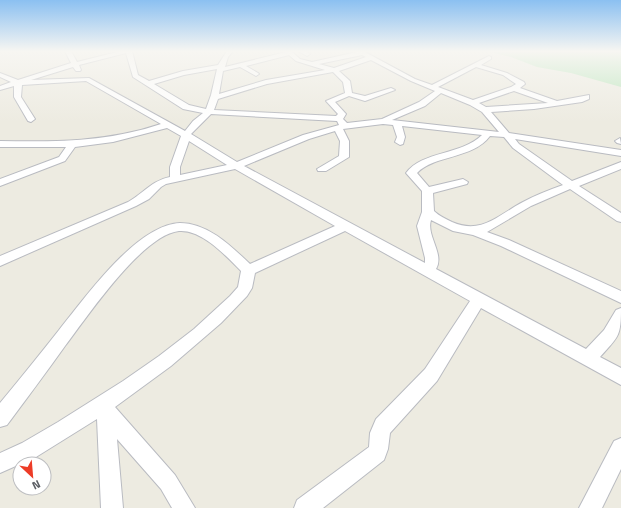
<svg xmlns="http://www.w3.org/2000/svg" width="621" height="508" viewBox="0 0 621 508" font-family="'Titillium Web',sans-serif">
	<style>
		.green { fill: #bce6be }
		.lines { fill: none; stroke-linecap: round; stroke-linejoin: round }
		.minor-casing { stroke: #b9bbc1; stroke-width: 2 }
		.minor { fill: #fff; fill-rule: evenodd }
	</style>
	<rect width="100%" height="100%" fill="#edebe1"/>
	<polygon class="green" points="486,51 621,51 621,87 571,73 537,67 511,57"/>
	<g class="lines">
		<defs>
			<g id="minor">
				<path d="M65,51H71L77,62L121,51H132L138,75L149,81L183,71L218,65L227,51H233L228,57L225,67L286,52L285,51H291L300,59L312,62L357,52L356,51H363L415,79L432,85L489,56L491,57V59L481,65L507,73L524,82L525,84L520,88L557,101L589,95V99L582,102L534,109L491,112L509,133L621,150V156L515,139L519,144L572,181L621,162V169L579,186L621,213V222L617,221L570,189L531,206L487,232L509,240L621,291V303L501,246L473,235L453,231L431,220C426,236 445,254 436,269L586,349L604,330L616,310L621,308C621,336 619,336 600,357L621,368V385L481,308L437,381L390,433L388,449L384,460L323,508H294L297,500L369,447L370,433L376,419L425,369L470,301L345,231L255,273L252,288L247,296L221,323L171,366L115,407L175,475L195,508H172L161,489L117,439L123,508H101L97,419L36,457L0,473V453L22,443L58,422L123,381L159,356L194,329L230,296L238,287L241,271C227,257 202,229 179,231C142,235 87,317 65,346C46,373 26,399 7,425L0,427V403C20,379 40,354 59,330C85,298 136,225 180,223C208,223 231,246 250,264L335,226L235,169L166,184L161,187L149,199L136,206L0,266V256L128,202C144,193 151,181 170,177V167L181,136L167,128L113,142L75,147L65,161L0,186V179L59,157L66,147H0V141C55,142 108,142 161,124L86,81L22,85L21,97L35,119L31,122L28,121L14,97V86L0,90V86L11,82L0,77V73L18,80L71,63ZM126,53L133,77L183,109L203,113L193,121L185,131L89,78L31,80L73,67L76,71H80L81,70L79,65ZM289,55L296,61L325,70L266,80L219,94L223,71L240,67L256,76L259,74L258,73L246,66ZM362,55L366,57L334,68L319,64ZM371,60L411,81L435,91L419,102L382,119L347,123L343,119L346,114L335,102L349,96L365,101L395,90L391,88L365,96L352,93L350,81L339,71ZM476,67L503,75L516,84L511,87L473,100L438,87ZM217,69L211,95L206,109L189,105L154,84L184,75ZM333,72L343,82L345,93L326,101L338,114L336,116L214,110L218,99L267,84ZM514,91L548,103L486,107L479,103ZM441,93L470,105L482,112L499,132L392,120L425,106ZM211,114L337,121L339,125L303,135L237,162L191,134ZM383,124L393,125L397,137L395,142L400,145L403,144L405,137L402,126L482,135C462,155 422,151 406,173L422,191V212L417,226L425,258V263L244,166L309,139L335,131L340,141L339,156L317,169L318,171H326L349,157V141L343,129ZM490,136L504,137L513,148L563,185C549,190 536,195 523,202C498,215 482,235 452,222C446,219 439,216 434,211L433,193L467,184L468,182L463,179L429,187L417,173C434,155 473,159 490,136ZM189,141L227,165L180,175V167Z"/>
				<polygon points="298,51 305,51 310,54 307,56"/>
				<polygon points="620,138 621,144 617,143 615,141"/>
				<polygon points="621,438 621,469 602,508 579,508 614,441"/>
			</g>
		</defs>
		<use href="#minor" class="minor-casing"/>
		<use href="#minor" class="minor"/>
	</g>
	<linearGradient id="sky" x2="0" y2="1"><stop stop-color="#8bc0f1"/><stop offset="0.42" stop-color="#f7f6f2"/><stop offset="1" stop-color="#f7f6f2" stop-opacity="0"/></linearGradient>
	<rect width="621" height="122" fill="url(#sky)"/>
	<g transform="translate(32 476) rotate(154)"><circle r="19" fill="#ffffff" stroke="#bdbec1"/>
	<path d="M0-3L7 15L0 10L-7 15Z" fill="#ed3c27"/>
	<text y="-6" font-size="11" font-weight="bold" text-anchor="middle" fill="#5a5d63">N</text>
	</g>
</svg>
